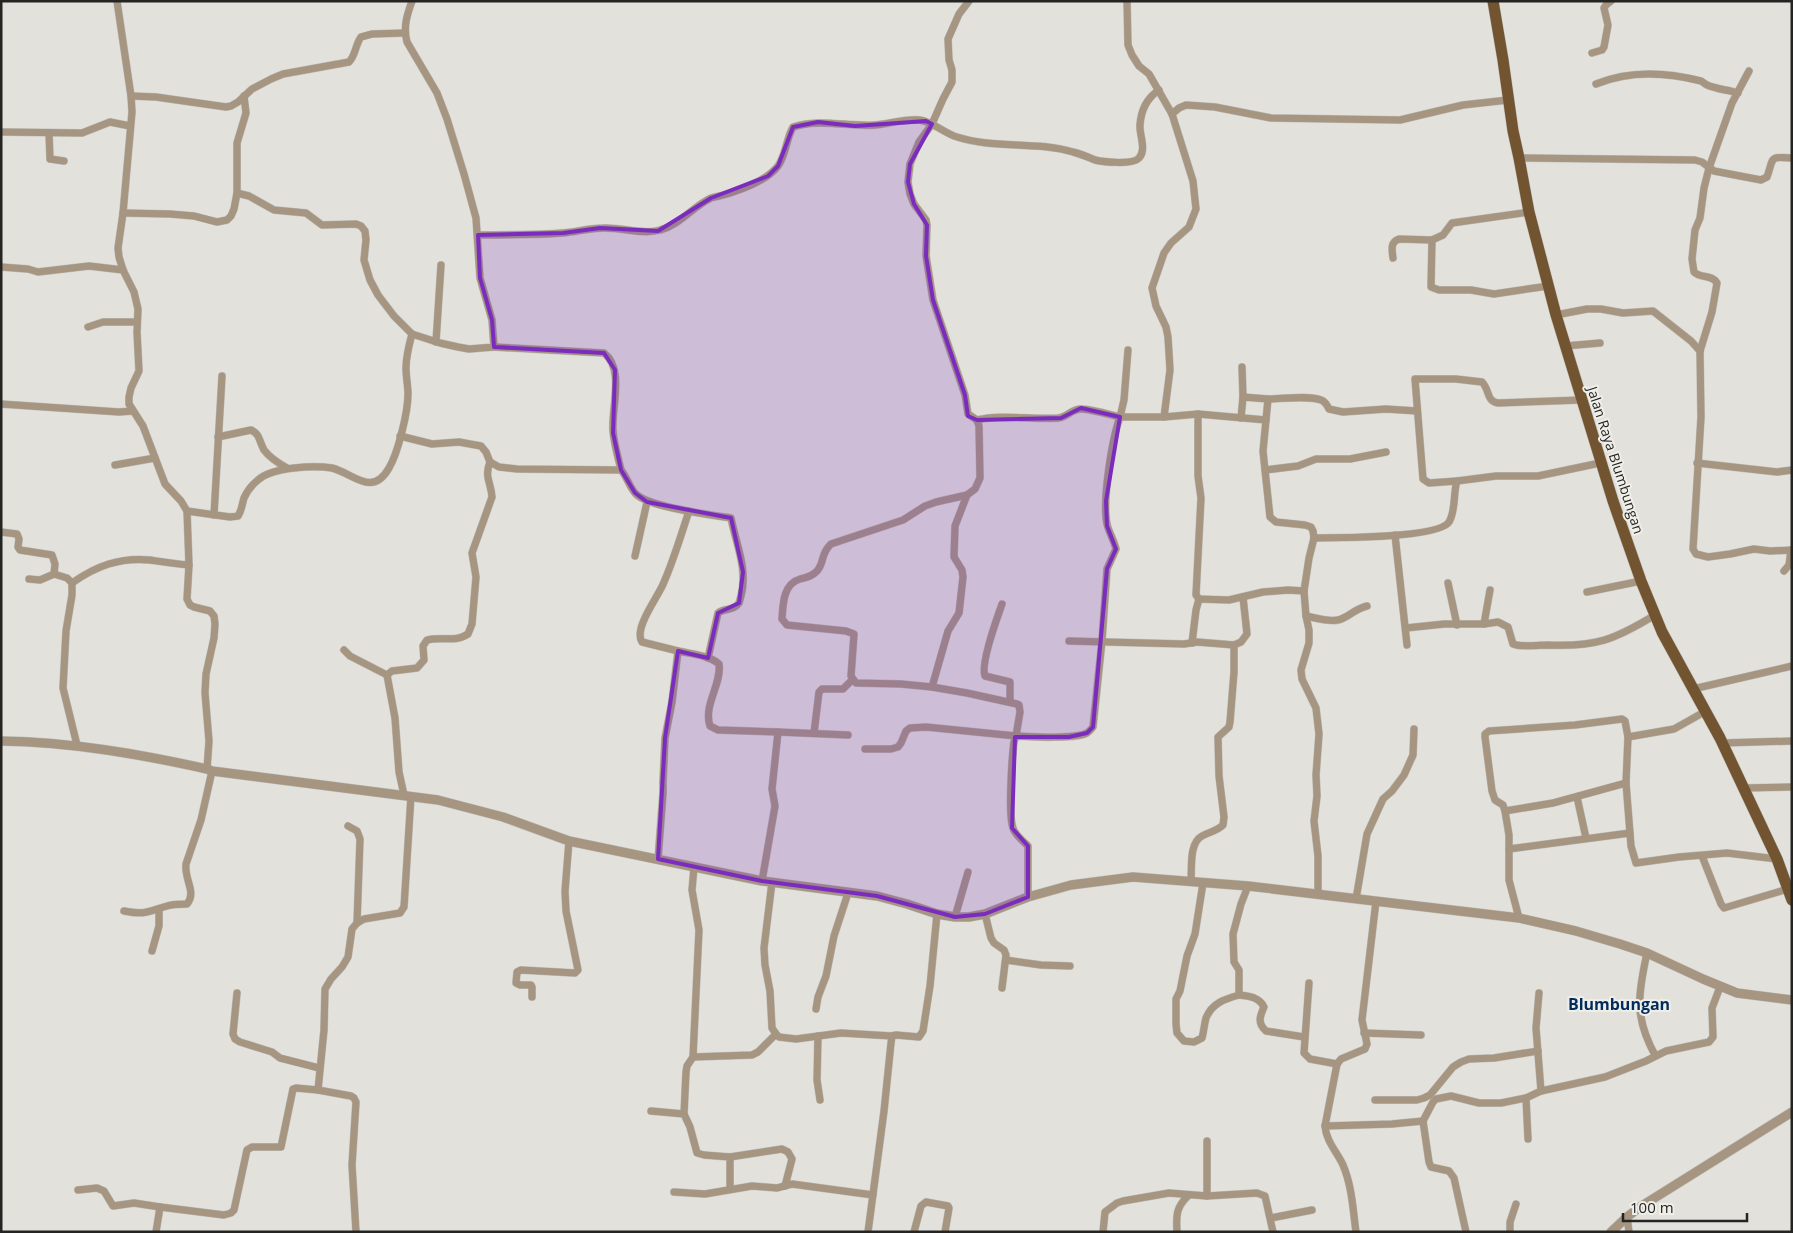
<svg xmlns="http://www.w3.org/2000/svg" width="1793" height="1233" viewBox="0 0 1793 1233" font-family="'Open Sans',sans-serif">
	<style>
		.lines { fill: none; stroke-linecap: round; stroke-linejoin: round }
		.minor-casing { stroke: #c0bfbb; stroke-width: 8 }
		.tertiary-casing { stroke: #c0bfbb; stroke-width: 10 }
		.primary-casing { stroke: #c0bfbb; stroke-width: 12 }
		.minor { stroke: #a59581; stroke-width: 7 }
		.tertiary { stroke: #a59581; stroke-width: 9 }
		.primary { stroke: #725530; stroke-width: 11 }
		.marked { fill: #7b2cbf; fill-opacity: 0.2; stroke: #7b2cbf; stroke-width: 4; stroke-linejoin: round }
		.labels { text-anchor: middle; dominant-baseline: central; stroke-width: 4; stroke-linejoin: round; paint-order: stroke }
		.street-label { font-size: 14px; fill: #242422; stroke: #efeee9 }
		.quarter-label { font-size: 16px; font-weight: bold; fill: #002c5e; stroke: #efeee9 }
	</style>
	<rect width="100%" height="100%" fill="#e2e1dc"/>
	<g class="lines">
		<defs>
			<g id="minor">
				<polyline points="117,1 131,96 132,112 123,213 118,248 119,257 123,270 134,292 138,309 137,332 139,371 131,388 129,397 129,404 143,426 165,484 181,501 187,511 189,565 187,599 190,605 194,607 210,611 214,616 215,624 214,638 206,674 205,693 209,741 207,769"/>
				<polyline points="1592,53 1602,50 1604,47 1608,25 1604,8 1606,5 1611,1"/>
				<path d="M1749,71L1732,103L1709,168L1704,188L1700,218L1695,230L1692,259L1694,272C1701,279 1712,274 1717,283L1712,312L1700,351L1701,417L1693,549L1696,554L1708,557L1730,554L1754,549L1770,551L1792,550"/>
				<path d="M1596,84C1630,70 1666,72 1701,81C1703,82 1705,84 1707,85C1716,89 1728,90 1738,93"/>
				<path d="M131,96L156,97L226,107L231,106L238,102L252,89L271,79L283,74L349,62C356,55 355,45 361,37L372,34L404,33"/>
				<polyline points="1172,114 1179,108 1186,105 1215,107 1271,118 1400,120 1463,105 1508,100"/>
				<polyline points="1,132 82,133 110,122 130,126"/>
				<polyline points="49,133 50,159 64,161"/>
				<path d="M1519,158L1695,160L1702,162L1714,171L1761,180L1767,177C1774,158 1768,156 1792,158"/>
				<path d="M237,193L249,196L274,210L306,213L322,225L356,224L361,226L365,231L366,240L364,260L370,280L378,295L394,316L412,334L440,343L458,347L469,349L494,347L492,320L480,278L476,218L464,174L447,119L437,93L407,42C403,27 407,15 412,1"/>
				<polyline points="1529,212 1452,223 1443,235 1432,240 1431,287 1439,290 1471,290 1494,294 1548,286"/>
				<polyline points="123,213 170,214 194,216 217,222 227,220 231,216 234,209 237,193 237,143 246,113 244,96"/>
				<path d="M478,235C506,235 534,235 562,233C576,232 589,228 603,228C621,227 642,235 660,230C680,225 692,207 711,198C718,196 725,195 733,192C748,187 768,179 778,166C786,155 786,139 793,127C821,118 846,127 875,125C888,124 907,118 920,120C933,122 944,133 957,137C995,149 1036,141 1073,152C1081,154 1088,157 1095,160C1103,162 1133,165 1139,158C1147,150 1139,134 1140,125C1141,110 1147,98 1159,90"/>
				<path d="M1393,258C1392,250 1390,242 1399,239L1432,240"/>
				<polyline points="1,267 28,269 38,272 89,266 123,270"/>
				<polyline points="1556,315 1587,309 1601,309 1623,313 1653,311 1691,341 1700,351"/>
				<polyline points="88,327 103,322 137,322"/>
				<polyline points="436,342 441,265"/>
				<polyline points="1565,346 1600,343"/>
				<path d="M494,347L604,353C625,369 611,408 613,431C614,444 618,457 621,470"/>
				<polyline points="1242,367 1243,397"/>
				<polyline points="1,404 119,412 133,411"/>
				<polyline points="1164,417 1198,414 1266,420"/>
				<polyline points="1241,418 1243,397 1268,399"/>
				<path d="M977,420C1003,414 1031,420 1058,418C1068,417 1072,408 1082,409C1095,410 1107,414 1120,417L1124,400L1128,350"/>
				<path d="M400,436L432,444L459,442L481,446L486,452L490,462L499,467L517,469L621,470C627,477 629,486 635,493C646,507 711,515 731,518C736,544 748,569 741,596C740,598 740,601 739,603C734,611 724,608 718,613L708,658"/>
				<path d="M218,437L251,430C260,434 259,441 264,450C270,458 278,463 287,468"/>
				<polyline points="1697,463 1777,472 1792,470"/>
				<polyline points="115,465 155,458"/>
				<polyline points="1265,470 1298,466 1316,459 1350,459 1386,452"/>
				<path d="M1457,481L1429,483L1423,479L1415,379H1456L1482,382C1490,390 1486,401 1498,403L1581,400"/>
				<path d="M187,511L230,517L238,516C242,510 242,504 244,498C247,491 253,484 258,480C272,467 315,465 332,468C353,473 372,498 389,468C398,453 408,412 408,394C408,386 406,377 406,368C406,357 409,345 412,334"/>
				<polyline points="214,515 222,376"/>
				<polyline points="1,532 17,534 19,539 18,547 20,550 52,555 55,564 54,574 67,578 72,583 72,595 66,631 63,688 77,745"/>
				<polyline points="1395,535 1407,645"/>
				<path d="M1314,538C1335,538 1439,538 1449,522C1456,511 1453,493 1457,481L1496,476H1538L1600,463"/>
				<polyline points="635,556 647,502"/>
				<polyline points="1784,571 1789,565 1791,550"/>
				<polyline points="29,579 40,580 54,574"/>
				<path d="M72,583C96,566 120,557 150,560C163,562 175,564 189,565"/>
				<polyline points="1448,583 1457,625"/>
				<polyline points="1587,592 1641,581"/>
				<polyline points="1199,599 1229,600 1263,592 1288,590 1304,591"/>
				<path d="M1002,604C997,618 980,664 985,676L1010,682V702"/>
				<path d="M1306,616C1316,618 1328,622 1338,620C1348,618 1354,609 1367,606"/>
				<polyline points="1484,624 1490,590"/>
				<path d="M1406,628L1444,624H1484L1498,622L1508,627L1513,644L1516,645C1526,647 1537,645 1548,645C1596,647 1614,640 1655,615"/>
				<polyline points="1069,641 1184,644 1197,642 1234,645"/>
				<polyline points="1192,643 1196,610 1199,599 1196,595 1201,498 1198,476 1198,414"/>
				<polyline points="344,650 350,656 387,675"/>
				<path d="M678,651C691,654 709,655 719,664C722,684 703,705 710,726L718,730L778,732L772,789L775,806L762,881"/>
				<polyline points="932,687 948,631 959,613 963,577 962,570 954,557 955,526 967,495 975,489 980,478 979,426 977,420 968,414 965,395 933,300 926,256 927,225 926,220 914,204 910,194 908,182 910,164 919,142 932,124 943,99 952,82 952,70 949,60 948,39 959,14 969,1"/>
				<polyline points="1693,689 1792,666"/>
				<polyline points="778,732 848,735"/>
				<polyline points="814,733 819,692 822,689 843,689 852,680"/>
				<polyline points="1628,737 1674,729 1706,711"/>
				<polyline points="1722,743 1792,741"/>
				<path d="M865,749H891L898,747L901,743L906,731L910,728L926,727L1016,736L1020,712L1019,705L1017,704L967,693L932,687L901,684L856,683L851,676L854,634L846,631L787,625L782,619C783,604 783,584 800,579C807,577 811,577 817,571C825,562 820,554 831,544L903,520L925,506L936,502L967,495"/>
				<polyline points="1744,788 1792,787"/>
				<path d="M404,795L399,772L395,718L387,675L392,671L417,668L424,660L423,646L427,640C441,636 455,643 468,634L472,624L476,577L472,553L492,497C491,482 484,477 490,462"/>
				<polyline points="1577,797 1586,838"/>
				<polyline points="1505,811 1553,803 1626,783"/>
				<polyline points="348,826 357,831 360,839 357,923"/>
				<polyline points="1509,849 1630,833"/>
				<polyline points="1702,856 1721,904 1724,908 1788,889"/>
				<path d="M658,859L663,793V782L665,738L672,702L678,651L642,642C633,628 659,596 664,582C674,559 681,535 689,511"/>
				<polyline points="694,867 692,890 699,930 693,1057 752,1055 758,1052 776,1034"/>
				<path d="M1191,880C1192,867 1189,843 1202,836C1209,832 1217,831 1223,825L1224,817L1219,776L1218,737L1229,727L1230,722L1234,672V645L1241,642L1247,634L1243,597"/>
				<polyline points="772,882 764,948 765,965 770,991 772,1028 776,1034 779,1037 796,1039 841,1033 892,1036"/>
				<path d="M1203,883L1195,934L1187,956L1180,991L1176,999V1024L1177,1033L1184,1041L1194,1042L1202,1038C1204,1031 1204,1025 1206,1018C1212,1003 1225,999 1239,995"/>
				<path d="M1248,886L1241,904L1233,934L1234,962L1239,970V995C1249,996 1259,997 1264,1007C1260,1016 1257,1023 1266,1031L1304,1037"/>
				<path d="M1318,894V856L1314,821L1317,796L1316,775L1319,734L1316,708L1302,679L1301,670L1309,643V630L1306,616L1304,591L1309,558L1314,538L1313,531L1311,527L1305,525L1276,522L1270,517L1263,451L1268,399C1282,399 1308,395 1321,400C1325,401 1327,405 1329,409L1343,412L1386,409L1417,411"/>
				<path d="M1028,897V846C1023,841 1015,835 1013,828C1008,815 1012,757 1014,742L1016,736C1030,737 1077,739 1087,733C1090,731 1091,729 1093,727L1102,641L1107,569L1116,549C1114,540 1109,533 1107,524C1102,501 1112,439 1120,417H1164L1170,370L1168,337L1166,327L1156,306L1152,288L1164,253L1171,243L1189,227L1196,209L1195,200L1193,181L1172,114L1149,74L1139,66L1132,55L1128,45L1127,1"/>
				<polyline points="1356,899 1367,834 1383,799 1392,791 1404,775 1413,755 1414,729"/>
				<path d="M124,911C145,915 147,912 167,906C173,904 181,904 187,904C197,892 184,880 186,864L201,820L212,771"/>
				<polyline points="985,914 991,938 994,943 1004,950 1006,955 1002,988"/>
				<polyline points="955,917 968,872"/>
				<polyline points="1519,918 1509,880 1509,835 1505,811 1503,805 1495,800 1492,791 1485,737 1485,734 1489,731 1575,725 1622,719 1625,721 1628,737 1626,783 1631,846 1636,863 1679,857 1727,853 1777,859"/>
				<polyline points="152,951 159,926 159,910"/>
				<path d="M1647,953C1638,994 1634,1017 1655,1055"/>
				<polyline points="1006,960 1041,965 1070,966"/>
				<polyline points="1309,983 1304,1053 1310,1059 1337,1064"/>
				<polyline points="237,993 233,1034 235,1039 240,1042 272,1052 280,1058 319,1068"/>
				<polyline points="1539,993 1536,1028 1541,1091"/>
				<polyline points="532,997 532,987 531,985 520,985 516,983 517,972 521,970 575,973 578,970 566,911 565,891 569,841"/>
				<polyline points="816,1009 818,997 826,976 834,936 848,893"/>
				<polyline points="1364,1033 1421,1035"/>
				<polyline points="818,1036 817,1080 820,1100"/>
				<polyline points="1526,1098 1528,1139"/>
				<polyline points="1375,1100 1417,1100 1424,1098 1430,1095 1453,1067 1461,1062 1469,1059 1494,1058 1538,1051"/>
				<polyline points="651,1111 684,1114 690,1127 697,1153 704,1155 730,1157 730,1189"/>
				<polyline points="684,1114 686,1072 687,1066 693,1057"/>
				<polyline points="1325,1126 1392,1124 1423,1121"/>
				<polyline points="1207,1141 1207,1196"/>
				<polyline points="730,1157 782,1149 788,1152 792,1159 785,1186"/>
				<polyline points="78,1190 97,1188 104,1191 113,1206 134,1203 160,1207 156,1232"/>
				<polyline points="674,1192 705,1194 752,1186 777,1188 792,1184 873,1195"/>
				<polyline points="160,1207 224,1215 231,1213 234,1210 247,1150 252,1147 281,1147 293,1089 296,1088 318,1090"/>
				<polyline points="1627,1217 1629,1232"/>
				<polyline points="1271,1218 1312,1210"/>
				<polyline points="356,1232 352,1165 356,1102 354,1098 351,1096 318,1090 324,1030 325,989 331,979 342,967 348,957 352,929 357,923 364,919 400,913 404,907 411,796"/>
				<polyline points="868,1232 884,1111 891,1043 892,1036 896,1035 919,1037 923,1031 930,986 937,914"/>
				<polyline points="914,1232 921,1206 926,1202 948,1206 949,1208 945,1232"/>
				<polyline points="1103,1232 1105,1212 1117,1203 1123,1201 1169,1193 1207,1196 1257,1193 1265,1196 1273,1232"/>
				<path d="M1177,1232C1176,1216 1176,1207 1188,1196"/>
				<path d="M1356,1232C1353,1210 1352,1186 1343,1165C1337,1152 1326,1141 1325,1126L1337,1064L1341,1059L1365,1049L1367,1044L1362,1020L1376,901"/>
				<polyline points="1466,1232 1454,1178 1449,1171 1431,1167 1429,1162 1423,1121 1433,1102 1436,1099 1451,1096 1479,1103 1501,1103 1526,1098 1541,1091 1605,1077 1646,1061 1666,1051 1709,1042 1713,1037 1712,1008 1720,987"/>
				<polyline points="1510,1232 1510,1222 1516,1204"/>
			</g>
			<g id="tertiary">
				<path d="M1,741C71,742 139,754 207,769L212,771L438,800L503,817L569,841L762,881L877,896L907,904L937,914L955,917H969L985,914L1028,897L1071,885L1133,877L1248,886L1519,918L1576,931L1620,944L1647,953L1703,979L1737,993L1792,1000"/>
				<polyline points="1611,1232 1627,1217 1640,1207 1792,1112"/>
			</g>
			<polyline id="primary" points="1493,1 1503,60 1513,131 1519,158 1529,212 1556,315 1613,501 1641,581 1662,632 1720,738 1777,859 1792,900"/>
		</defs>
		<use href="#minor" class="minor-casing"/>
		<use href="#tertiary" class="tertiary-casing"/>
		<use href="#primary" class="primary-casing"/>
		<use href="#minor" class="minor"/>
		<use href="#tertiary" class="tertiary"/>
		<use href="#primary" class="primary"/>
	</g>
	<path class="marked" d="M926,121L932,124L910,164L908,182L914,204L927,225L926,256L933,300L965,395L968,416L977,420L1061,418L1081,408L1120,417L1106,501L1107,526L1116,549L1107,569L1093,727L1087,733L1069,737H1015L1012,828L1028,846V897L985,914L955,917L877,896L762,881L658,859L665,738L678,651L708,658L718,613L739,603L743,572L731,518L647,502L635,493L621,470L613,433L615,370L604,353L494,347L492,320L480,278L478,235L563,233L600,228L658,231L711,198L768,176L778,166L793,127L818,122L855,126Z"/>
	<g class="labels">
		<g class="street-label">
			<text transform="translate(1616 460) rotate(72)">Jalan Raya Blumbungan</text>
		</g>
		<g class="quarter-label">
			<text x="1619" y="1004">Blumbungan</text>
		</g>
	</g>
	<rect width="1793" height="1233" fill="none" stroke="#242422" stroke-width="5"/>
	<path d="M1623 1213v8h124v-8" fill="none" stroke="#242422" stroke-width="2.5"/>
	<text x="1630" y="1213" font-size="15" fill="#242422" stroke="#efeee9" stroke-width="4" paint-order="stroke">100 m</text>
</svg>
